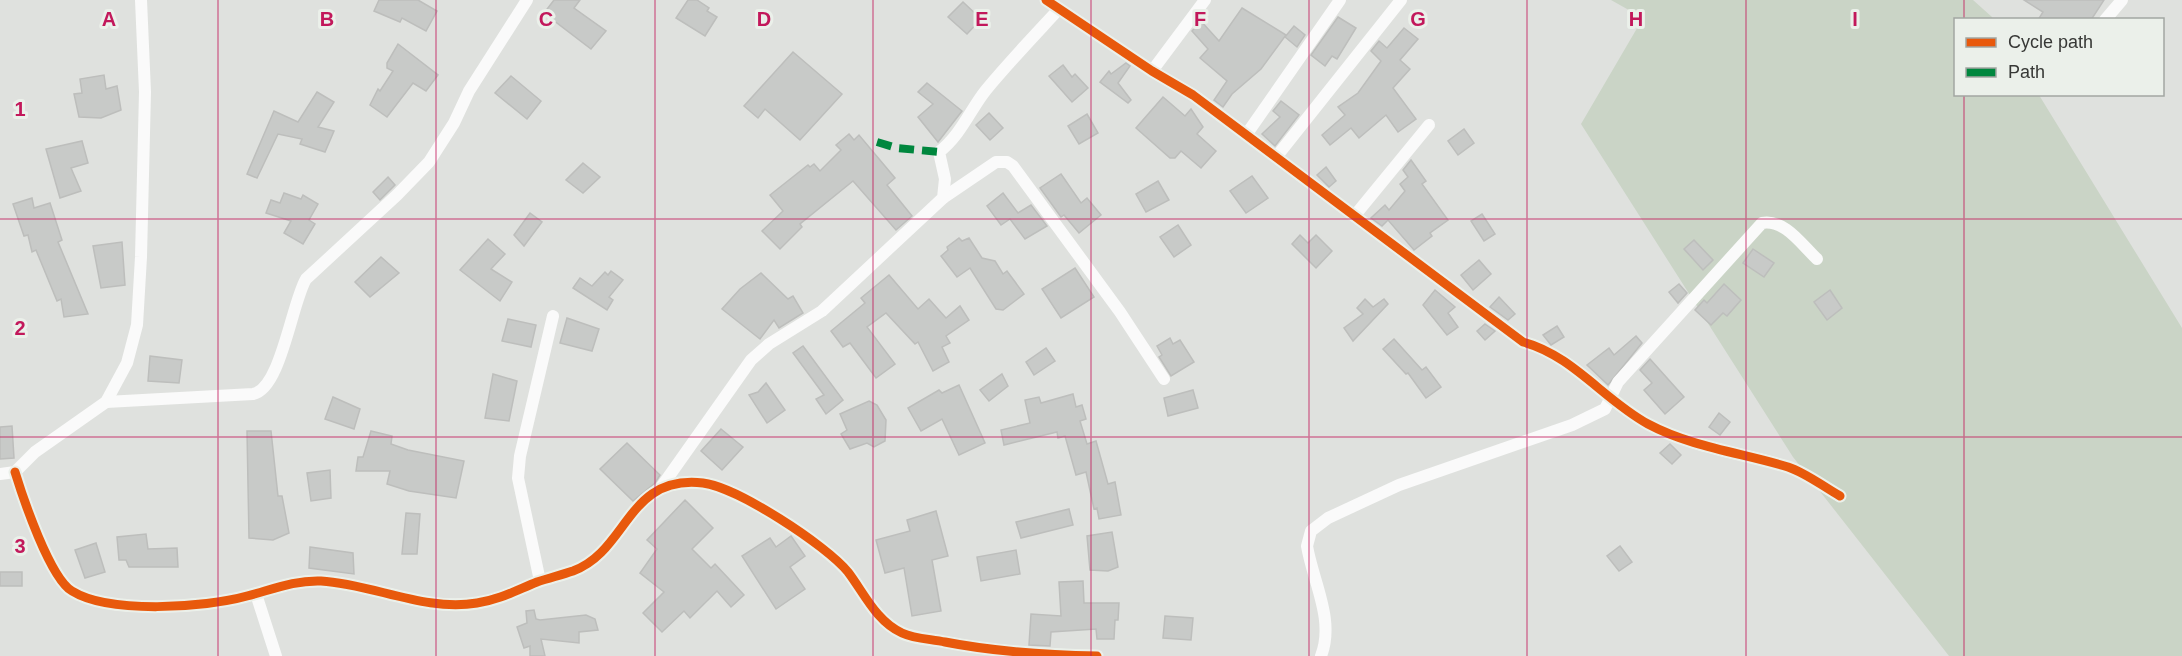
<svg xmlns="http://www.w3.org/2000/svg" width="2182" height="656" viewBox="0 0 2182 656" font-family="Arial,sans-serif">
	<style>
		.green { fill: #cad4c6 }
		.building { fill: #c8cac8; stroke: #bdbebc; stroke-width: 1.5 }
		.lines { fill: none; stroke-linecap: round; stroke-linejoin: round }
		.minor { stroke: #fafafa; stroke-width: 12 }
		.quiet { stroke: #00873e; stroke-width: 8; stroke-dasharray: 15 8; stroke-linecap: butt }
		.cycleway-casing { stroke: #ebf0ea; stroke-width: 13 }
		.cycleway { stroke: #e8590c; stroke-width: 9 }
		.grid { fill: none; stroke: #c2185b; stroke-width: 1.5; stroke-opacity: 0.55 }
		.grid-label { font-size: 20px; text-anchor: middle; font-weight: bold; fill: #c2185b; stroke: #ebf0ea; stroke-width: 6; stroke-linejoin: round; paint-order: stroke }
	</style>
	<rect width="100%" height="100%" fill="#dfe1de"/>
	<polygon class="green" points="1611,0 1973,0 1992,17 1993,19 1956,20 1956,94 2039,95 2182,328 2182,656 1949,656 1793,457 1581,124 1643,18"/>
	<g class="building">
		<polygon points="379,0 418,0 437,11 426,31 402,18 400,22 374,11"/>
		<polygon points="554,0 580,0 574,8 606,31 591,49 544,13"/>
		<polygon points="688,0 697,0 709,8 707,11 717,17 705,36 676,18"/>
		<polygon points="2024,0 2104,0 2091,20 2038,20 2043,12"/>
		<polygon points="963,2 981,19 967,34 948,17"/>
		<polygon points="1242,8 1286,35 1261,69 1232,94 1223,107 1214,100 1227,81 1200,58 1208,49 1192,31 1201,21 1219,41"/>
		<polygon points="1338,17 1356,28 1337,59 1332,56 1325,66 1311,55"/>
		<polygon points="1294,26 1305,35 1297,47 1285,37"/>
		<polygon points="1404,28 1418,39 1400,60 1410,69 1393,88 1416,119 1398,132 1386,115 1359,138 1351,128 1330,145 1322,135 1345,115 1338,107 1358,93 1381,61 1371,51 1379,41 1387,48"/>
		<polygon points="398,44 438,75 426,91 413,83 387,117 370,105 378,89 380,91 393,71 387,68 387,63"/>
		<polygon points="793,52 842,94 800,140 765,109 758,118 744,106"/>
		<polygon points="1126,63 1130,66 1118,83 1131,100 1128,103 1100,82 1109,71 1111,74"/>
		<polygon points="1063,65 1072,77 1075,74 1088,88 1072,102 1049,76"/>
		<polygon points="104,75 106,89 117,86 121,110 101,118 79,117 74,94 82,93 80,79"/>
		<polygon points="511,76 541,101 527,119 495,93"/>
		<polygon points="927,83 962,111 938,142 918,117 933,104 918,92"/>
		<polygon points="317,92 334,102 318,127 334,131 325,152 300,144 302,139 278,134 257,178 247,174 274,111 298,122"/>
		<polygon points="1163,97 1185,116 1191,109 1203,127 1197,134 1216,151 1201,168 1181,151 1175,158 1170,158 1136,128"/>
		<polygon points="1281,101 1299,115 1275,146 1262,134 1280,117 1273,111"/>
		<polygon points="989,113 1003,128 990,140 976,125"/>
		<polygon points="1087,114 1098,133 1079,144 1068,126"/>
		<polygon points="1464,129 1474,143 1458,155 1448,141"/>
		<polygon points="849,134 854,140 859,135 895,178 887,185 912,216 896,230 853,181 800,224 802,227 780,249 762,231 783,211 770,195 808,165 810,167 814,164 820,171 841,150 836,145"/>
		<polygon points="82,141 88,163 71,168 81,191 60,198 46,149"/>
		<polygon points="1411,160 1426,181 1422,184 1448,220 1430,233 1432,236 1414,250 1388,220 1382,226 1371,218 1385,205 1389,210 1405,191 1400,184 1408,177 1403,170"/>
		<polygon points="583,163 600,177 583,193 566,180"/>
		<polygon points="1326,167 1336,181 1329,187 1317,175"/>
		<polygon points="1061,174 1081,203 1087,198 1101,215 1079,233 1064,215 1061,217 1040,188"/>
		<polygon points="1252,176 1268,198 1246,213 1230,191"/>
		<polygon points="388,177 395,185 380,200 373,192"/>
		<polygon points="1158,181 1169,200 1146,212 1136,194"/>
		<polygon points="284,193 301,199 303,195 318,204 309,220 315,224 303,244 284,233 291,221 266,213 271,200 280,203"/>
		<polygon points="1003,193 1018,213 1031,205 1047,226 1025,239 1010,219 1001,225 987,206"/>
		<polygon points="32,198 34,208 50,203 62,240 58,242 88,314 64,317 61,299 57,301 36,250 32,252 28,235 24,236 13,204"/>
		<polygon points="530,213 542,222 524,246 514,235"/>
		<polygon points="1482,214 1495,234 1484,241 1471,221"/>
		<polygon points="1178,225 1191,245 1174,257 1160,237"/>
		<polygon points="1300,235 1308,243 1316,235 1332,251 1316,268 1292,244"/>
		<polygon points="959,238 962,241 969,238 982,258 995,261 1003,274 1007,271 1024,294 1003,310 996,309 970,268 957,277 941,256 948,250 947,247"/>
		<polygon points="488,239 505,254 491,269 512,282 500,301 460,270"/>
		<polygon points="1694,240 1713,260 1703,270 1684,249"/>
		<polygon points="122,242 125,285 101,288 93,246"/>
		<polygon points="1753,249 1774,263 1764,277 1743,263"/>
		<polygon points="381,257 399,273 370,297 355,282"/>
		<polygon points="1479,260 1491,274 1473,290 1461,275"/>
		<polygon points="1075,268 1094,297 1061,318 1042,289"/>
		<polygon points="611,271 623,280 609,297 613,300 607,310 573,288 580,278 592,286 605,272 608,275"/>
		<polygon points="761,273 788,299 793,296 803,313 779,328 774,320 760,339 722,309 740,289"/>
		<polygon points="889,275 918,309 929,299 946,318 960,306 969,320 946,336 950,343 942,347 949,362 933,371 918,342 915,344 886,313 867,327 895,364 876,378 850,343 843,347 831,331 865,303 861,298"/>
		<polygon points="1679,284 1687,293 1678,303 1669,292"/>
		<polygon points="1724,284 1741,300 1727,316 1723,313 1711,325 1695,310 1704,300 1707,303"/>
		<polygon points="1435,290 1455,307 1448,313 1458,327 1447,335 1423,305"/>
		<polygon points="1830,290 1842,308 1827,320 1814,302"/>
		<polygon points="1499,297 1515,314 1508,320 1490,307"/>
		<polygon points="1365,299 1373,307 1384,299 1388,304 1353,341 1344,328 1363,314 1357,308"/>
		<polygon points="567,318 599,329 592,351 560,343"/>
		<polygon points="508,319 536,325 531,347 502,341"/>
		<polygon points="1485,324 1495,331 1485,340 1477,331"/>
		<polygon points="1557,326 1564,337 1551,345 1543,335"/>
		<polygon points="1636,336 1642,343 1608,385 1587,365 1609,348 1614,355"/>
		<polygon points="1170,338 1173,344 1180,340 1194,362 1171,376 1159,357 1162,355 1157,346"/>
		<polygon points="1394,339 1422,370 1426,367 1441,387 1426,398 1408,373 1406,374 1383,349"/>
		<polygon points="803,346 843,400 826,414 816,399 824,395 793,353"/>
		<polygon points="1046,348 1055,361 1034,375 1026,362"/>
		<polygon points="150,356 182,360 179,383 148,381"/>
		<polygon points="1650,359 1684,397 1665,414 1644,390 1652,383 1640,370"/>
		<polygon points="493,374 517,381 509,421 485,418"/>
		<polygon points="1002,374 1008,386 989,401 980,390"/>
		<polygon points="766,383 785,410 767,423 749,395 758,392"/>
		<polygon points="959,385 985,443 959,455 942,419 921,431 908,408 939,390 942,393"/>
		<polygon points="1193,390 1198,408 1168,416 1164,398"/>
		<polygon points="1073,394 1076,407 1082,405 1086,419 1080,421 1087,444 1096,441 1108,484 1115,482 1121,515 1099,519 1097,508 1094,509 1086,472 1076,475 1065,436 1058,438 1057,432 1004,445 1001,430 1030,423 1025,400 1039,397 1041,403"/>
		<polygon points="333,397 360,409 354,429 325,419"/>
		<polygon points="869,401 877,405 886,420 885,441 874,447 867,443 850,449 841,434 847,430 840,414"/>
		<polygon points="1719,413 1730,422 1720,435 1709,427"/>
		<polygon points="12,426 14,458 0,459 0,427"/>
		<polygon points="721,429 743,447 722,470 701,451"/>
		<polygon points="247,431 271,431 278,496 282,496 289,533 273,540 249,538"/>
		<polygon points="371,431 392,436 391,444 408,450 464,461 456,498 409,491 387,484 390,471 356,471 358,457 363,457"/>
		<polygon points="627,443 660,475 655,483 633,501 600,469"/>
		<polygon points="1670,444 1681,455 1672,464 1660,453"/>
		<polygon points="330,470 331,498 311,501 307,473"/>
		<polygon points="685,500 713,528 692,549 711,568 715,564 744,595 731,607 717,591 690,618 684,611 662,632 643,613 664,592 640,573 657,549 647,540"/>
		<polygon points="1069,509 1073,525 1021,538 1016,522"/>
		<polygon points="936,511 948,556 932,560 941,611 912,616 904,568 885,573 876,540 910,531 907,520"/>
		<polygon points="406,513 420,514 417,554 402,554"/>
		<polygon points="1112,532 1118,567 1108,571 1090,570 1087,536"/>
		<polygon points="146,534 148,549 177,548 178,567 129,567 126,560 119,560 117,537"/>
		<polygon points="791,536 805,556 790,567 805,589 776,609 742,556 770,538 776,547"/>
		<polygon points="96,543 105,572 85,578 75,550"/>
		<polygon points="1620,546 1632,562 1619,571 1607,556"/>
		<polygon points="310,547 353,553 354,574 309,568"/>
		<polygon points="1016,550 1020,574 981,581 977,557"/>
		<rect x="0" y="572" width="22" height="14"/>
		<polygon points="1083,581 1084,603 1119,603 1118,620 1115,620 1114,639 1097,639 1096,629 1051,632 1050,646 1029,645 1031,614 1061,616 1059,582"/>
		<polygon points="534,610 536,619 540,620 586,615 595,619 598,630 579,632 579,643 541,639 545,656 530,656 530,646 524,648 517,627 527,623 526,611"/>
		<polygon points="1165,616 1193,618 1191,640 1163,638"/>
	</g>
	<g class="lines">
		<g class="minor">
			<path d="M1046,0L1152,71L1193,95L1523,342C1572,355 1604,400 1648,424C1691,447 1742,453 1788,467C1806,473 1824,487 1840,496"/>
			<polyline points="2105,20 2122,0"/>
			<polyline points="1152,71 1205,0"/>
			<polyline points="1246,135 1340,0"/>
			<polyline points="1277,156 1401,0"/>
			<polyline points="943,198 996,162 1007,162 1013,166 1120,312 1164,379"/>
			<polyline points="1356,214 1429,125"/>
			<path d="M106,402L253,394C281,389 292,302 306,279L397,195L429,162L454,123L469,91L527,0"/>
			<path d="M15,472C23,498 50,578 72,591C109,614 204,608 247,596C271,590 294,580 321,581C373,584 425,612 477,603C499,600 517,590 537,582C549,578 561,575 573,571C628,551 627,474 703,483C737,487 826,545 848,572C864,593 876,621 902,633C915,639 931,639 945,642C996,652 1046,655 1097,656"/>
			<polyline points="0,474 15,472 35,452 106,402 127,363 137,325 141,257 145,92 141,0"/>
			<path d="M662,486L751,360L769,344L822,311L943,198L945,179L939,152C961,135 970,110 986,90C1009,62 1034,36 1058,10"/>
			<polyline points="540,581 518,478 520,456 553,316"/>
			<polyline points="256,594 276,656"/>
			<path d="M1321,656C1335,620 1313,582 1307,546L1311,531L1328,518L1399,485L1572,425L1605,409L1618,382L1762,223C1785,219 1801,244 1817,259"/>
		</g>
		<polyline class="quiet" points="877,142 897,148 939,152"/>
		<defs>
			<g id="cycleway">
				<path d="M1046,0L1152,71L1193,95L1523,342C1572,355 1604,400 1648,424C1691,447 1742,453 1788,467C1806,473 1824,487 1840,496"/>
				<path d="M15,472C23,498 50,578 72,591C109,614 204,608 247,596C271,590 294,580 321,581C373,584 425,612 477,603C499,600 517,590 537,582C549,578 561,575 573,571C628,551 627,474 703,483C737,487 826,545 848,572C864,593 876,621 902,633C915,639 931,639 945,642C996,652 1046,655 1097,656"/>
			</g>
		</defs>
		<use href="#cycleway" class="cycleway-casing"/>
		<use href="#cycleway" class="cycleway"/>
	</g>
	<path class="grid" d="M218,0V656M436,0V656M655,0V656M873,0V656M1091,0V656M1309,0V656M1527,0V656M1746,0V656M1964,0V20M1964,94V656M0,219H2182M0,437H2182"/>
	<g class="grid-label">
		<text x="109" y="26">A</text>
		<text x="327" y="26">B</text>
		<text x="546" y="26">C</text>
		<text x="764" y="26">D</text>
		<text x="982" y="26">E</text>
		<text x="1200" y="26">F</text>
		<text x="1418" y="26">G</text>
		<text x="1636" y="26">H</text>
		<text x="1855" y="26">I</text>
		<text x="20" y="116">1</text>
		<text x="20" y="335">2</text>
		<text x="20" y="553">3</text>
	</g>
	<rect x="1954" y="18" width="210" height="78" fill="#ebf0ea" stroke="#a3a6a2" stroke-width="1.5"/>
	<rect x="1966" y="38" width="30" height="9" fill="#e8590c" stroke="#a3a6a2" stroke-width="1.5"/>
	<text x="2008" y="48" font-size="18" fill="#373836">Cycle path</text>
	<rect x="1966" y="68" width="30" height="9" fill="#00873e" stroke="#a3a6a2" stroke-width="1.5"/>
	<text x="2008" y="78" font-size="18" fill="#373836">Path</text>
</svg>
